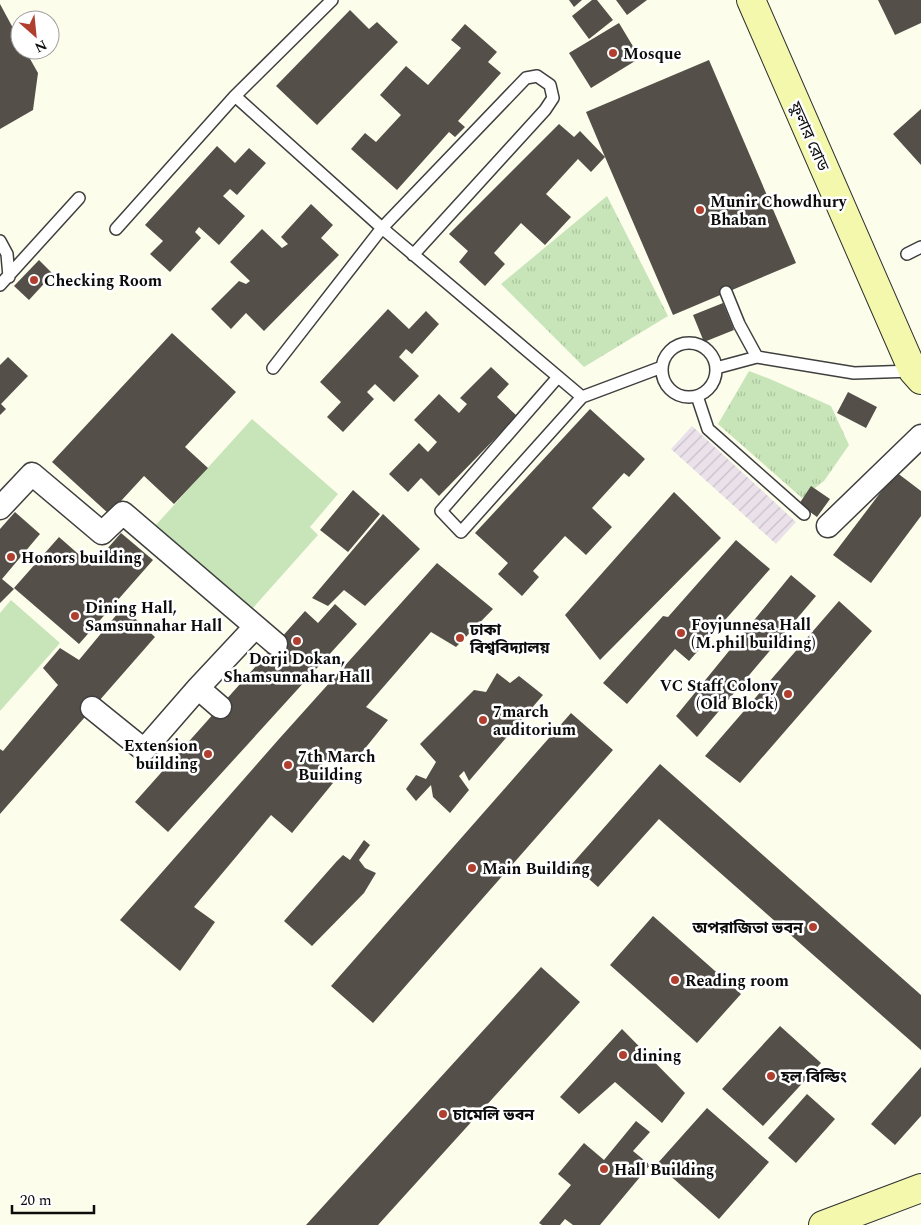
<svg xmlns="http://www.w3.org/2000/svg" width="921" height="1225" font-family="Spectral,'Noto Sans Bengali',serif">
<defs>
<pattern id="industrial-furrows" width="10" height="10" patternUnits="userSpaceOnUse" patternTransform="scale(1.25)"><rect width="10" height="10" fill="#eae1ea"/><path d="M-1 1l2-2M0 10L10 0M9 11l2-2" fill="none" stroke="#c8c0c8"/></pattern>
<pattern id="park-tufts" width="24" height="20" patternUnits="userSpaceOnUse" patternTransform="scale(1.25)"><rect width="24" height="20" fill="#c8e5b9"/><path d="M3 7l-1-3M5 7V3M7 7l1-3M15 17l-1-3M17 17v-4M19 17l1-3" fill="none" stroke="#abc39e"/></pattern>
</defs>
<rect width="100%" height="100%" fill="#fdfdec"/>
<path fill="url(#industrial-furrows)" d="M692,426l104,96 -20,22 -105,-95z"/>
<path fill="#c8e5b9" d="M252,419l86,75 -28,33 8,8 -66,74 -97,-83z
M11,600l49,43 -60,68v-98z"/>
<path fill="url(#park-tufts)" d="M607,196l61,120 -84,51 -83,-83z
M749,371l21,8 61,27 18,39 -25,36 -22,17 -84,-74z"/>
<path fill="#544f49" d="M569,0h13l-8,7z
M592,0h5l16,20 -24,19 -17,-23z
M616,0h31l-20,15z
M878,0h43v23l-26,12z
M0,4l20,37v9h5l13,23 -5,37 -33,19z
M350,10l19,19 8,-7 21,20 -81,83 -41,-39z
M619,23l21,35 -49,30 -22,-35z
M465,24l32,28 -9,10 13,11 -43,48 7,6 -10,10 -6,-5 -52,58 -46,-41 14,-16 11,9 25,-27 -21,-20 26,-29 22,19 33,-37 -10,-8z
M709,60l87,203 -123,52 -68,-158 -14,15 -13,-13 -32,35 25,23 -26,28 -24,-22 -27,30 11,11 -20,22 -26,-24 9,-11 -19,-17 110,-110 15,13 6,-6 25,26 -19,-45z
M921,109v56l-28,-31z
M217,146l18,17 14,-15 17,15 -29,32 -7,-6 -7,7 22,20 -26,29 -20,-18 -4,5 6,6 -31,34 -20,-18 13,-13 -18,-16z
M311,204l22,21 -12,13 18,17 -75,76 -18,-18 -15,16 -20,-20 28,-28 7,3 4,-3 -20,-19 32,-33 20,19 6,-4 -7,-7z
M39,260l14,14 -24,26 -15,-14z
M723,303l11,27 -30,12 -11,-27z
M388,309l21,20 17,-18 13,13 -27,30 -6,-5 -7,8 20,19 -25,26 -19,-18 -8,8 7,7 -31,33 -16,-15 14,-15 -21,-20z
M172,333l64,59 -51,55 23,21 -34,36 -30,-28 -35,38 -57,-52z
M8,357l20,19 -27,28 5,5 -6,6v-50z
M491,367l18,17 -12,13 20,19 -78,80 -18,-18 -13,14 -19,-18 30,-31 9,9 9,-10 -23,-22 25,-26 20,19 8,-9 -7,-6z
M848,392l29,15 -11,21 -29,-15z
M590,409l55,50 -16,18 -5,-4 -32,35 20,19 -26,28 -21,-19 -32,35 6,6 -17,19 -24,-22 10,-11 -33,-30z
M896,472l25,19v25l-50,67 -38,-28z
M811,486l19,13 -13,18 -18,-13z
M353,490l27,24 -32,38 -28,-22z
M674,492l47,46 -121,122 -35,-45z
M15,512l25,22 -38,45 12,10 -14,14v-74z
M383,514l37,35 -55,57 -21,-16 -16,16 -16,-8z
M121,533l32,27 -74,84 -65,-56 45,-51 33,29z
M736,540l34,29 -81,92 -14,-12 -48,55 -24,-21 60,-67 5,1z
M437,563l56,46 -37,38 -25,-15 -65,75 22,13 -34,42 -19,-11 -17,18 15,14 -41,50 -21,-18 -77,92 21,15 -35,49 -60,-51 159,-181z
M791,575l25,21 -119,141 -21,-21z
M839,601l33,30 -132,152 -35,-27z
M335,604l22,20 -189,208 -33,-30 170,-191 13,12z
M123,607l32,30 -155,177v-65l3,2 55,-66 -15,-17 17,-20 19,12z
M497,673l13,10 9,-7 24,19 -74,86 -5,-10 -5,5 10,14 -19,23 -17,-16 -2,-12 -15,16 -10,-12 10,-14 10,4 10,-17 -16,-18 54,-54 12,2z
M571,713l42,37 -240,273 -42,-37z
M660,764l261,231v55l-262,-231 -61,68 -26,-23z
M364,840l6,5 -11,15 6,8 11,5 -12,20 -52,53 -28,-25 53,-60 6,-6 7,5z
M653,916l88,78 -44,49 -87,-78z
M541,967l39,35 -202,223h-72z
M780,1026l41,37 -58,63 -41,-37z
M622,1029l63,64 -23,30 -47,-41 -36,32 -19,-17z
M921,1067v49l-26,29 -24,-21z
M807,1094l28,25 -39,44 -28,-25z
M707,1108l62,54 -50,57 -62,-55z
M636,1121l14,11 -17,19 17,14 -50,60h-27l-8,-6 -5,6h-18l-3,-2 32,-38 -13,-11 26,-31 20,17z"/>
<g fill="none" stroke-linecap="round" stroke-linejoin="round">
<g stroke="#3f3f3f" stroke-width="14">
<path id="lane" d="M235,96l97,-96
M116,229l119,-133 147,132 200,169
M0,241l7,13 2,23
M907,254l14,-7
M0,285l79,-87
M726,292l13,32 18,33
M662 370a27 27 0 1 1 54 0a27 27 0 1 1-54 0Z
M273,368l109,-140 144,-150 11,-2 13,9 3,13 -8,12 -132,145
M716,368l41,-11 97,16 59,-2
M558,377l-117,134 20,21 121,-135 80,-30
M697,396l11,33 96,85"/>
</g>
<g stroke="#3f3f3f" stroke-width="25">
<path id="street" d="M0,508l32,-34 70,59 21,-20 153,131
M828,526l93,-90
M198,688l22,19
M92,708l52,42 54,-62 57,-61"/>
</g>
<g stroke="#2e2e2e" stroke-width="30">
<path id="secondary" d="M751,0l162,371 8,9
M823,1225l98,-37"/>
</g>
<use href="#lane" stroke="#fff" stroke-width="11"/>
<use href="#street" stroke="#fff" stroke-width="22"/>
<use href="#secondary" stroke="#f4f8ad" stroke-width="28"/>
</g>
<g fill="#b03f30" stroke="#fff" stroke-width="2">
<circle cx="613" cy="53" r="5"/>
<circle cx="700" cy="210" r="5"/>
<circle cx="34" cy="280" r="5"/>
<circle cx="11" cy="557" r="5"/>
<circle cx="75" cy="616" r="5"/>
<circle cx="681" cy="633" r="5"/>
<circle cx="460" cy="638" r="5"/>
<circle cx="297" cy="641" r="5"/>
<circle cx="788" cy="694" r="5"/>
<circle cx="483" cy="720" r="5"/>
<circle cx="208" cy="754" r="5"/>
<circle cx="288" cy="765" r="5"/>
<circle cx="472" cy="868" r="5"/>
<circle cx="813" cy="927" r="5"/>
<circle cx="675" cy="980" r="5"/>
<circle cx="623" cy="1055" r="5"/>
<circle cx="771" cy="1076" r="5"/>
<circle cx="443" cy="1114" r="5"/>
<circle cx="604" cy="1169" r="5"/>
</g>
<g text-anchor="middle" stroke-width="5" stroke-linejoin="round" paint-order="stroke">
<g font-size="16" font-weight="bold" fill="#0c0c0c" stroke="#fff" text-anchor="start">
<text x="623" y="59">Mosque</text>
<text x="710" y="207">Munir Chowdhury<tspan x="710" dy="18">Bhaban</tspan></text>
<text x="44" y="286">Checking Room</text>
<text x="21" y="563">Honors building</text>
<text x="85" y="613">Dining Hall,<tspan x="85" dy="18">Samsunnahar Hall</tspan></text>
<text x="691" y="630">Foyjunnesa Hall<tspan x="691" dy="18">(M.phil building)</tspan></text>
<text x="470" y="635">ঢাকা<tspan x="470" dy="18">বিশ্ববিদ্যালয়</tspan></text>
<text x="297" y="664" text-anchor="middle">Dorji Dokan,<tspan x="297" dy="18">Shamsunnahar Hall</tspan></text>
<text x="778" y="691" text-anchor="end">VC Staff Colony<tspan x="778" dy="18">(Old Block)</tspan></text>
<text x="493" y="717">7march<tspan x="493" dy="18">auditorium</tspan></text>
<text x="198" y="751" text-anchor="end">Extension<tspan x="198" dy="18">building</tspan></text>
<text x="298" y="762">7th March<tspan x="298" dy="18">Building</tspan></text>
<text x="482" y="874">Main Building</text>
<text x="803" y="933" text-anchor="end">অপরাজিতা ভবন</text>
<text x="685" y="986">Reading room</text>
<text x="633" y="1061">dining</text>
<text x="781" y="1082">হল বিল্ডিং</text>
<text x="453" y="1120">চামেলি ভবন</text>
<text x="614" y="1175">Hall Building</text>
</g>
<g font-size="16" fill="#0c0c0c" stroke="#fff">
<text transform="translate(810 136) rotate(66)" y="6">ফুলার রোড</text>
</g>
</g>
<g transform="translate(35 35) rotate(153)"><circle r="24" fill="#ffffff" stroke="#9e9e9e"/>
<path d="M0-4L9 19L0 12L-9 19Z" fill="#b03f30"/>
<text y="-8" font-size="14" font-weight="bold" text-anchor="middle" fill="#0c0c0c">N</text>
</g>
<path d="M12 1205v8h82v-8" fill="none" stroke="#0c0c0c" stroke-width="2.5"/>
<text x="20" y="1205" font-size="15" fill="#0c0c0c" stroke="#ffffff" stroke-width="4" paint-order="stroke">20 m</text>
</svg>
